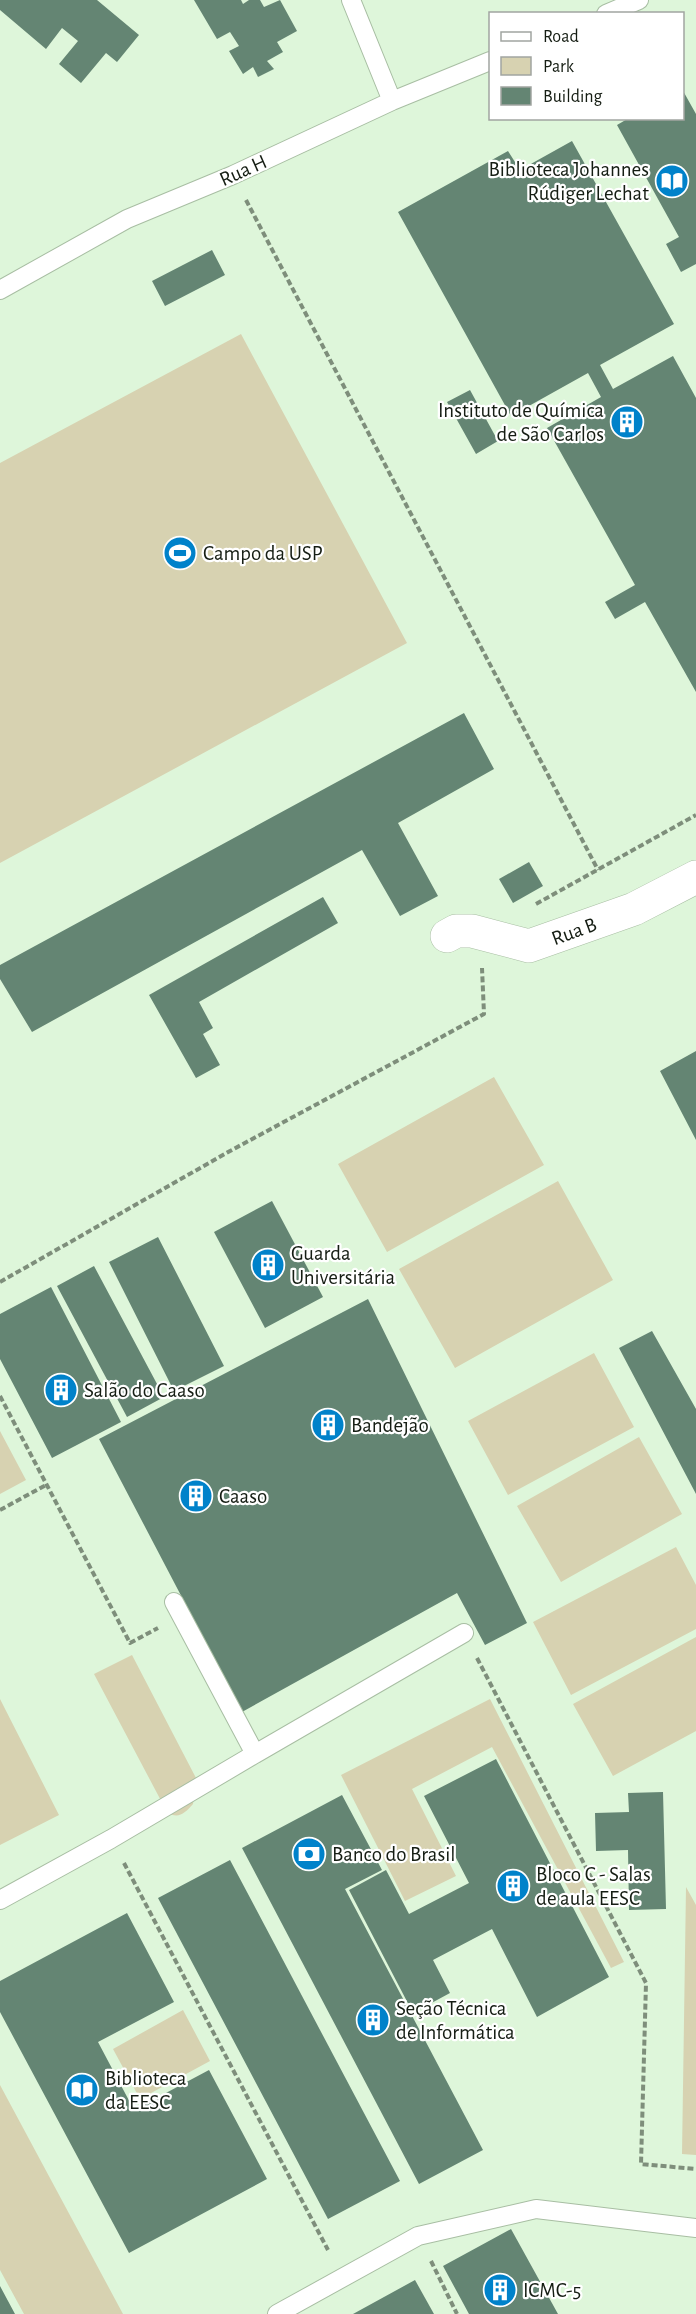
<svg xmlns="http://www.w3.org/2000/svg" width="696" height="2314" font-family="'Alegreya Sans',sans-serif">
<rect width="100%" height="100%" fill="#def6da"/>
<path fill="#d7d2b1" d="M241,334l166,309 -407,220v-400z
M494,1077l50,88 -157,87 -49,-88z
M558,1181l55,99 -158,88 -56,-99z
M594,1353l40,74 -126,68 -40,-74z
M0,1431l26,49 -26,14z
M639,1437l43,77 -121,68 -44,-76z
M676,1547l20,38v44l-125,66 -38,-73z
M696,1637v94l-83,45 -40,-72z
M132,1655l64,123 -3,26c-8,9 -15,16 -26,8l-73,-138z
M0,1699l59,116 -59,30z
M490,1699l134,263 -13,6 -119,-221 -80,42 44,87 -51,25 -64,-126z
M686,1887l10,18v250l-14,-1z
M183,2010l27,51 -70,38 -27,-50z
M0,2085l123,229h-99l-24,-44z"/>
<path fill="#648573" d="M0,0h97l42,35 -22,27 -11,-9 -25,30 -22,-19 19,-23 -16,-13 -16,21 -46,-39z
M194,0h47l2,4 6,-4h11l4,7 16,-7 17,31 -20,11 6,10 -16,9 7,8 -16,8 -5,-10 -10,7 -14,-23 10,-5 -9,-14 -13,7z
M682,89l14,25v150l-15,8 -15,-28 13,-7 -62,-112 12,-7h53z
M572,141l102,183 -74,41 13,24 60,-33 23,42v294l-51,-90 -30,17 -10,-17 30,-17 -88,-157 54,-31 -13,-24 -77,43 -113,-204 110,-61 12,19z
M212,250l13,25 -60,31 -13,-25z
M470,390l28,51 -22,13 -29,-52z
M464,713l30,56 -96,54 40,73 -38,20 -38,-66 -330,182 -32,-53v-14z
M529,862l14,24 -30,17 -14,-24z
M323,897l15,26 -139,79 14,26 -10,6 17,31 -24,13 -47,-83z
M696,1051v89l-36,-69z
M272,1201l51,96 -58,31 -51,-96z
M158,1237l66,129 -50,25 -65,-129z
M94,1266l70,131 -37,20 -70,-131z
M51,1287l70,135 -69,36 -52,-99v-45z
M368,1299l159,324 -42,22 -28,-52 -215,119 -143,-273z
M652,1331l44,78v85l-77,-146z
M496,1759l113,218 -72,40 -45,-88 -59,31 17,33 -37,20 -64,-123 37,-20 23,44 60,-31 -45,-87z
M663,1792l3,117 -37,1 -1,-60 -32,1 -1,-38 34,-1 -1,-19z
M342,1795l40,75 -37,19 138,261 -64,34 -177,-336z
M230,1860l170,321 -72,38 -170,-321z
M127,1913l47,89 -76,40 36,68 75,-40 58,109 -138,74 -129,-241v-31z
M511,2229l47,85h-89l-26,-48z
M415,2280l19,34h-81z
M0,2286l15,28h-15z"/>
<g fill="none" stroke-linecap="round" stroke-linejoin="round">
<g stroke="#a8bea3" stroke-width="20">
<path id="service" d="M351,0l41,101
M606,14l33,-14
M0,290l127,-71 106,-44 159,-74 98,-40
M255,1754l209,-121
M0,1900l111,-61 144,-85 -81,-152
M277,2314l141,-78 118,-27 160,19"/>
</g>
<g stroke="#a8bea3" stroke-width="34">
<path id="minor" d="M447,936l9,-5h16l57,15 105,-37 62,-32"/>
</g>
<path stroke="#7e8e7b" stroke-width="4" stroke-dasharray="6 3" stroke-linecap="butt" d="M246,200l352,670
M536,904l160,-89
M0,1282l230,-131 254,-137 -2,-46
M0,1396l130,247 28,-15
M0,1510l46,-25
M477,1658l169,325 -5,181 55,5
M124,1863l204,387
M431,2261l26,53"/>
<use href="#service" stroke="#fff" stroke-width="18"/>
<use href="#minor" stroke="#fff" stroke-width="33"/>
</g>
<defs>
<g id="library-disc" transform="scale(1.725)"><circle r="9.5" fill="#0082ca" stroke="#fff"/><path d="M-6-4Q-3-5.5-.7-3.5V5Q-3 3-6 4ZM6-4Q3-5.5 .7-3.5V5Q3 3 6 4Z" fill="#fff"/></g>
<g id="building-disc" transform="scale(1.725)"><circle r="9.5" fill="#0082ca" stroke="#fff"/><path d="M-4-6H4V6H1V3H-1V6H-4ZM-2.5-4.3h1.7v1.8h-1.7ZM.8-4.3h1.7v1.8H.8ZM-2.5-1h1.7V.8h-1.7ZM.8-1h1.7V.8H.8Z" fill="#fff"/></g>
<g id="stadium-disc" transform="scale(1.725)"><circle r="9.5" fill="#0082ca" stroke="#fff"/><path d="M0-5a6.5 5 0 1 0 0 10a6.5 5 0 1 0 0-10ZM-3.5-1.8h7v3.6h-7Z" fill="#fff"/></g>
<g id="bank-disc" transform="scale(1.725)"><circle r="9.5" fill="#0082ca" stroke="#fff"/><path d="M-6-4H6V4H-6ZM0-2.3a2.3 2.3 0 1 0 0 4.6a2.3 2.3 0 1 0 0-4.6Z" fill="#fff"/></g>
</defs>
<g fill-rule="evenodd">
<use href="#library-disc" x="672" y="181"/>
<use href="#building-disc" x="627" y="422"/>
<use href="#stadium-disc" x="180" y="553"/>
<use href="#building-disc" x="268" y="1265"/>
<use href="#building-disc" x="61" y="1390"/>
<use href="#building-disc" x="328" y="1425"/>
<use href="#building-disc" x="196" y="1496"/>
<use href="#bank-disc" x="309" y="1854"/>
<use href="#building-disc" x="513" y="1886"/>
<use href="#building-disc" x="373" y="2020"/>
<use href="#library-disc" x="82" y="2090"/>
<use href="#building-disc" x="500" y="2290"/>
</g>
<g text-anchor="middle" stroke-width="4.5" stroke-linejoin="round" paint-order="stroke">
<g font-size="21" fill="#151d13" stroke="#fff" text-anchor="start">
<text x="649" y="176" text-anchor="end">Biblioteca Johannes<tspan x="649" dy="24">Rúdiger Lechat</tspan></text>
<text x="604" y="417" text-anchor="end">Instituto de Química<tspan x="604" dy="24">de São Carlos</tspan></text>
<text x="203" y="560">Campo da USP</text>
<text x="291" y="1260">Guarda<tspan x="291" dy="24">Universitária</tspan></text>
<text x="84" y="1397">Salão do Caaso</text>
<text x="351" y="1432">Bandejão</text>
<text x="219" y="1503">Caaso</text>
<text x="332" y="1861">Banco do Brasil</text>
<text x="536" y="1881">Bloco C - Salas<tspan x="536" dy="24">de aula EESC</tspan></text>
<text x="396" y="2015">Seção Técnica<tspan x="396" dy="24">de Informática</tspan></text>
<text x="105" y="2085">Biblioteca<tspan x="105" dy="24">da EESC</tspan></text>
<text x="523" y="2297">ICMC-5</text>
</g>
<g font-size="21" fill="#151d13" stroke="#fff">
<text transform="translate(243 170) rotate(-24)" y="7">Rua H</text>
<text transform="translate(574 931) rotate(-20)" y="7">Rua B</text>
</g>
</g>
<rect x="489" y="12" width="195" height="108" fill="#ffffff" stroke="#a1a5a1" stroke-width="1.5"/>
<rect x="501" y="32" width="30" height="9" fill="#ffffff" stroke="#a1a5a1" stroke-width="1.5"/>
<text x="543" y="42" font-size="18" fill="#151d13">Road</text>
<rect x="501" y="57" width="30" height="18" fill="#d7d2b1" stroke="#a1a5a1" stroke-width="1.5"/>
<text x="543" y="72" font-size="18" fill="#151d13">Park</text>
<rect x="501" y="87" width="30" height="18" fill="#648573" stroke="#a1a5a1" stroke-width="1.5"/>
<text x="543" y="102" font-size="18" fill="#151d13">Building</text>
</svg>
